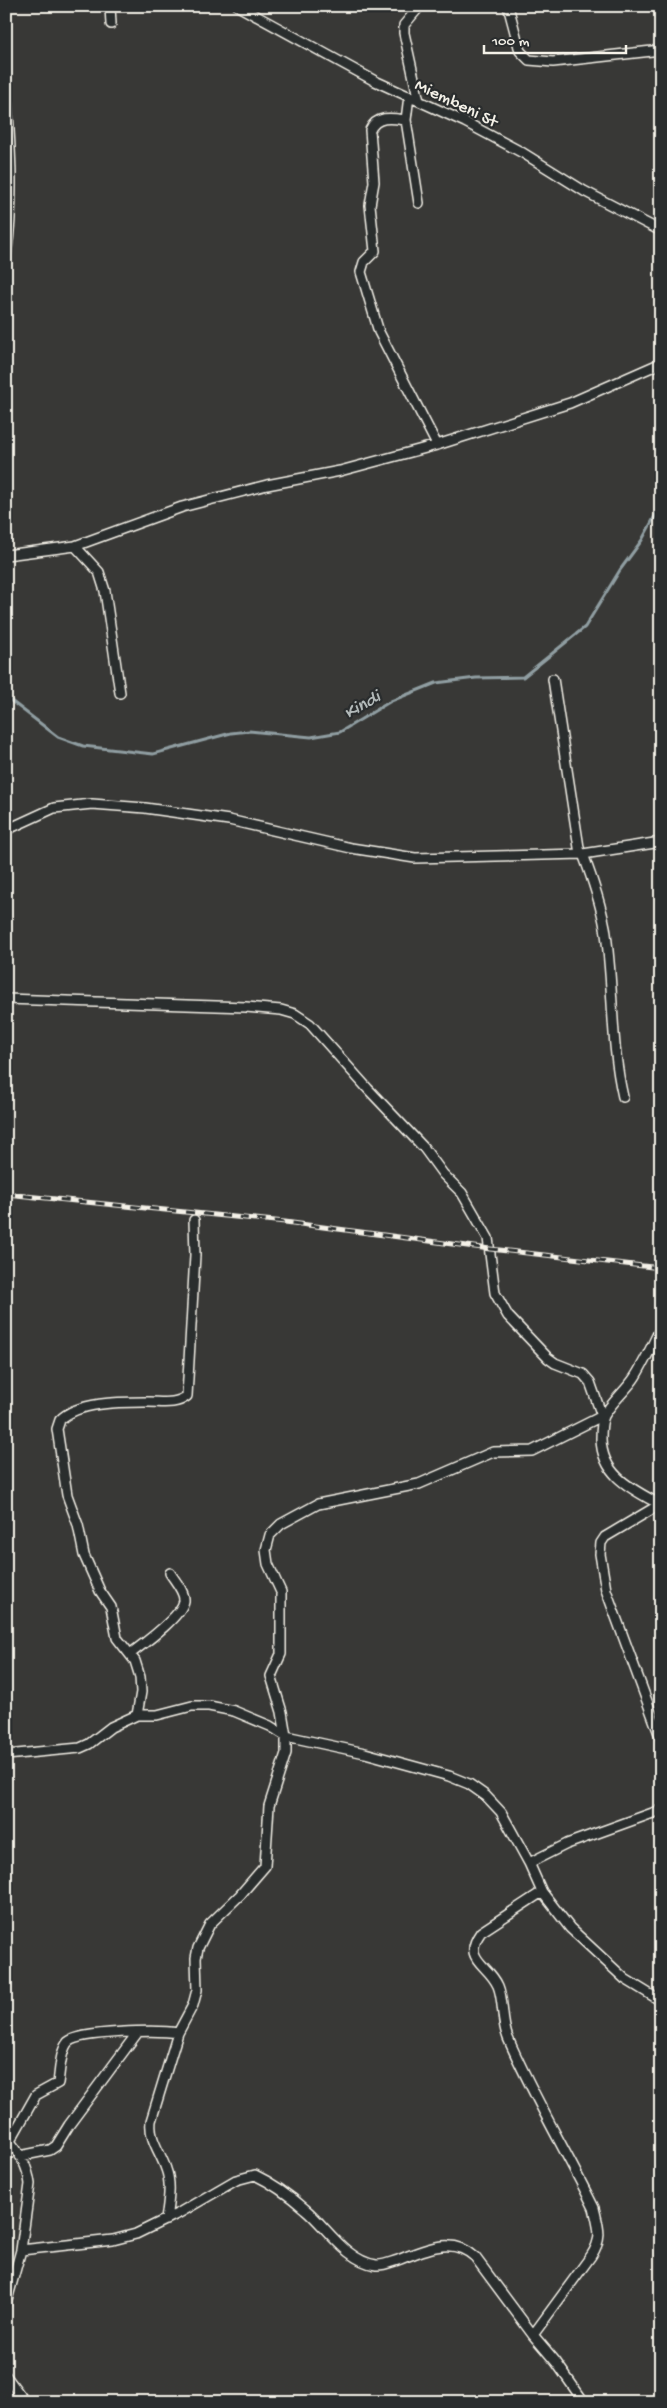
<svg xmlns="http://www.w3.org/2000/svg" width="667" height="2408" font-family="'Gochi Hand',sans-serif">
<rect width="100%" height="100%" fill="#383836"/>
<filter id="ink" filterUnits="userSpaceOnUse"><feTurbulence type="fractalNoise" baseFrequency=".02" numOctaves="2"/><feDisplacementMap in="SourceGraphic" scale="10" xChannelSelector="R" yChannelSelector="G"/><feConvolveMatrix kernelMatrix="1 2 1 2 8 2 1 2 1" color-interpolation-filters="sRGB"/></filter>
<g filter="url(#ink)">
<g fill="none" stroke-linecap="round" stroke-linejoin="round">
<path stroke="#909ea2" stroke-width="3" d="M6,697l52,40 25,9 70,8 78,-21 18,-2 62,6 29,-5 51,-31 45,-18 40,-5 47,-1 62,-50 35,-57 22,-30 19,-35"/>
<g stroke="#f4f1e8" stroke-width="12">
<path id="street" d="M110,6l1,18
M238,6l137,75 90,41 58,31 61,38 77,40
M508,6l12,45 9,9 24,2 108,-12
M6,86c4,56 9,113 0,170
M409,96l-3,24 13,83
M419,101l-15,-68v-8l16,-19
M406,120c-14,-2 -29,-5 -36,10l4,52 -4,23 5,46 -11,11 -3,10 18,60 58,113
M75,546l24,26 6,19 15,102
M6,555l69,-9 107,-39 85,-22 73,-14 97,-26 133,-42 91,-40
M553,679l27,175
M6,830l48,-22 38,-4 53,4 84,12 122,28 64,10 168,-4 78,-12
M583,854c9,24 17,47 22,73 9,56 5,114 18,170
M6,999l240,8 35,3 14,4 15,10 58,65 56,59 19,26 19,19 26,45 7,55 13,23 40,42 7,5 28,11 7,8 13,37
M661,1327c-8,17 -16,34 -26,50 -9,14 -24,25 -31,39 -3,7 -3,15 -3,23 1,37 31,50 60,66
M659,1505l-54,32 -4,6 -1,11 6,36 55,149
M130,1654c13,-10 51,-37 54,-53 1,-9 -9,-20 -14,-28
M137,1715l4,-23 -1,-15 -5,-16 -18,-23 -6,-31 -11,-16 -16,-36 -6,-30 -11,-30 -10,-66 3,-9c18,-19 64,-18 89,-18 13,0 27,3 38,-6l8,-141 -1,-35
M6,1755l74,-7 9,-4 22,-17 26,-12h20l35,-9h17l25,5 36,15 16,10 79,17 84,23 20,8 17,12 15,16 28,51 13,29 28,36 55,51 36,22
M529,1863l38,-19 94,-34
M6,2137c12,13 22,30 24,47l-9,66 -15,54
M10,2141l26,-46 22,-12c2,-12 2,-32 10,-41 12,-11 92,-12 110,-9
M20,2156l30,-6 6,-4 13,-21 69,-93
M166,2220c2,-17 6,-35 0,-51 -6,-18 -17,-29 -15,-48l27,-88 15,-28 4,-15 -1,-32 2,-10 12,-24 30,-29 25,-29 4,-60 17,-53v-17l-4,-24 -11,-36 10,-22v-62l-13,-28 -2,-14 4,-15 11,-11 37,-20 101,-20 74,-32 39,-1 70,-35
M21,2250l92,-10 23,-6 43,-21 57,-33 19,-5c19,9 34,20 50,34 21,17 41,52 71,56 7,1 15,-3 22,-5 26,-10 54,-25 77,-3l58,78 23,27 28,40
M533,2335l58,-79c12,-18 8,-27 3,-48 -28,-57 -61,-112 -86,-170 -7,-17 -4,-38 -10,-52 -10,-23 -37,-26 -17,-54l61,-40
M6,2376l19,26"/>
</g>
<use href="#street" stroke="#2a2d2e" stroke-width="9"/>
<g stroke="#f4f1e8" stroke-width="5">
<path id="rail" d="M6,1194l279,28 205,27 171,19"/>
</g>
<use href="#rail" stroke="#2a2d2e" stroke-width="3" stroke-dasharray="9" stroke-linecap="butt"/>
</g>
</g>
<g text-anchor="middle" stroke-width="4.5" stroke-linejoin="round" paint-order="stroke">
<g font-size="18" fill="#f4f1e8" stroke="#2a2d2e">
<text transform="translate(457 102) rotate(26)" y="6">Miembeni St</text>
</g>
<g font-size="19" font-style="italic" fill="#b2b9b9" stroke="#2a2d2e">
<text transform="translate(361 703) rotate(-30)" y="7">Kindi</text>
</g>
</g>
<rect width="667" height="2408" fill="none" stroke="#2a2d2e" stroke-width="25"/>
<rect x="12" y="12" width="642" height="2383" fill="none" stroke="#f4f1e8" stroke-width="2" filter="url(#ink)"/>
<path d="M484 45v8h142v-8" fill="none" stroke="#f4f1e8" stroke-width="2.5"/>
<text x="492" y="45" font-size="15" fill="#f4f1e8" stroke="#2a2d2e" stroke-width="4" paint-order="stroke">100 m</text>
</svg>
